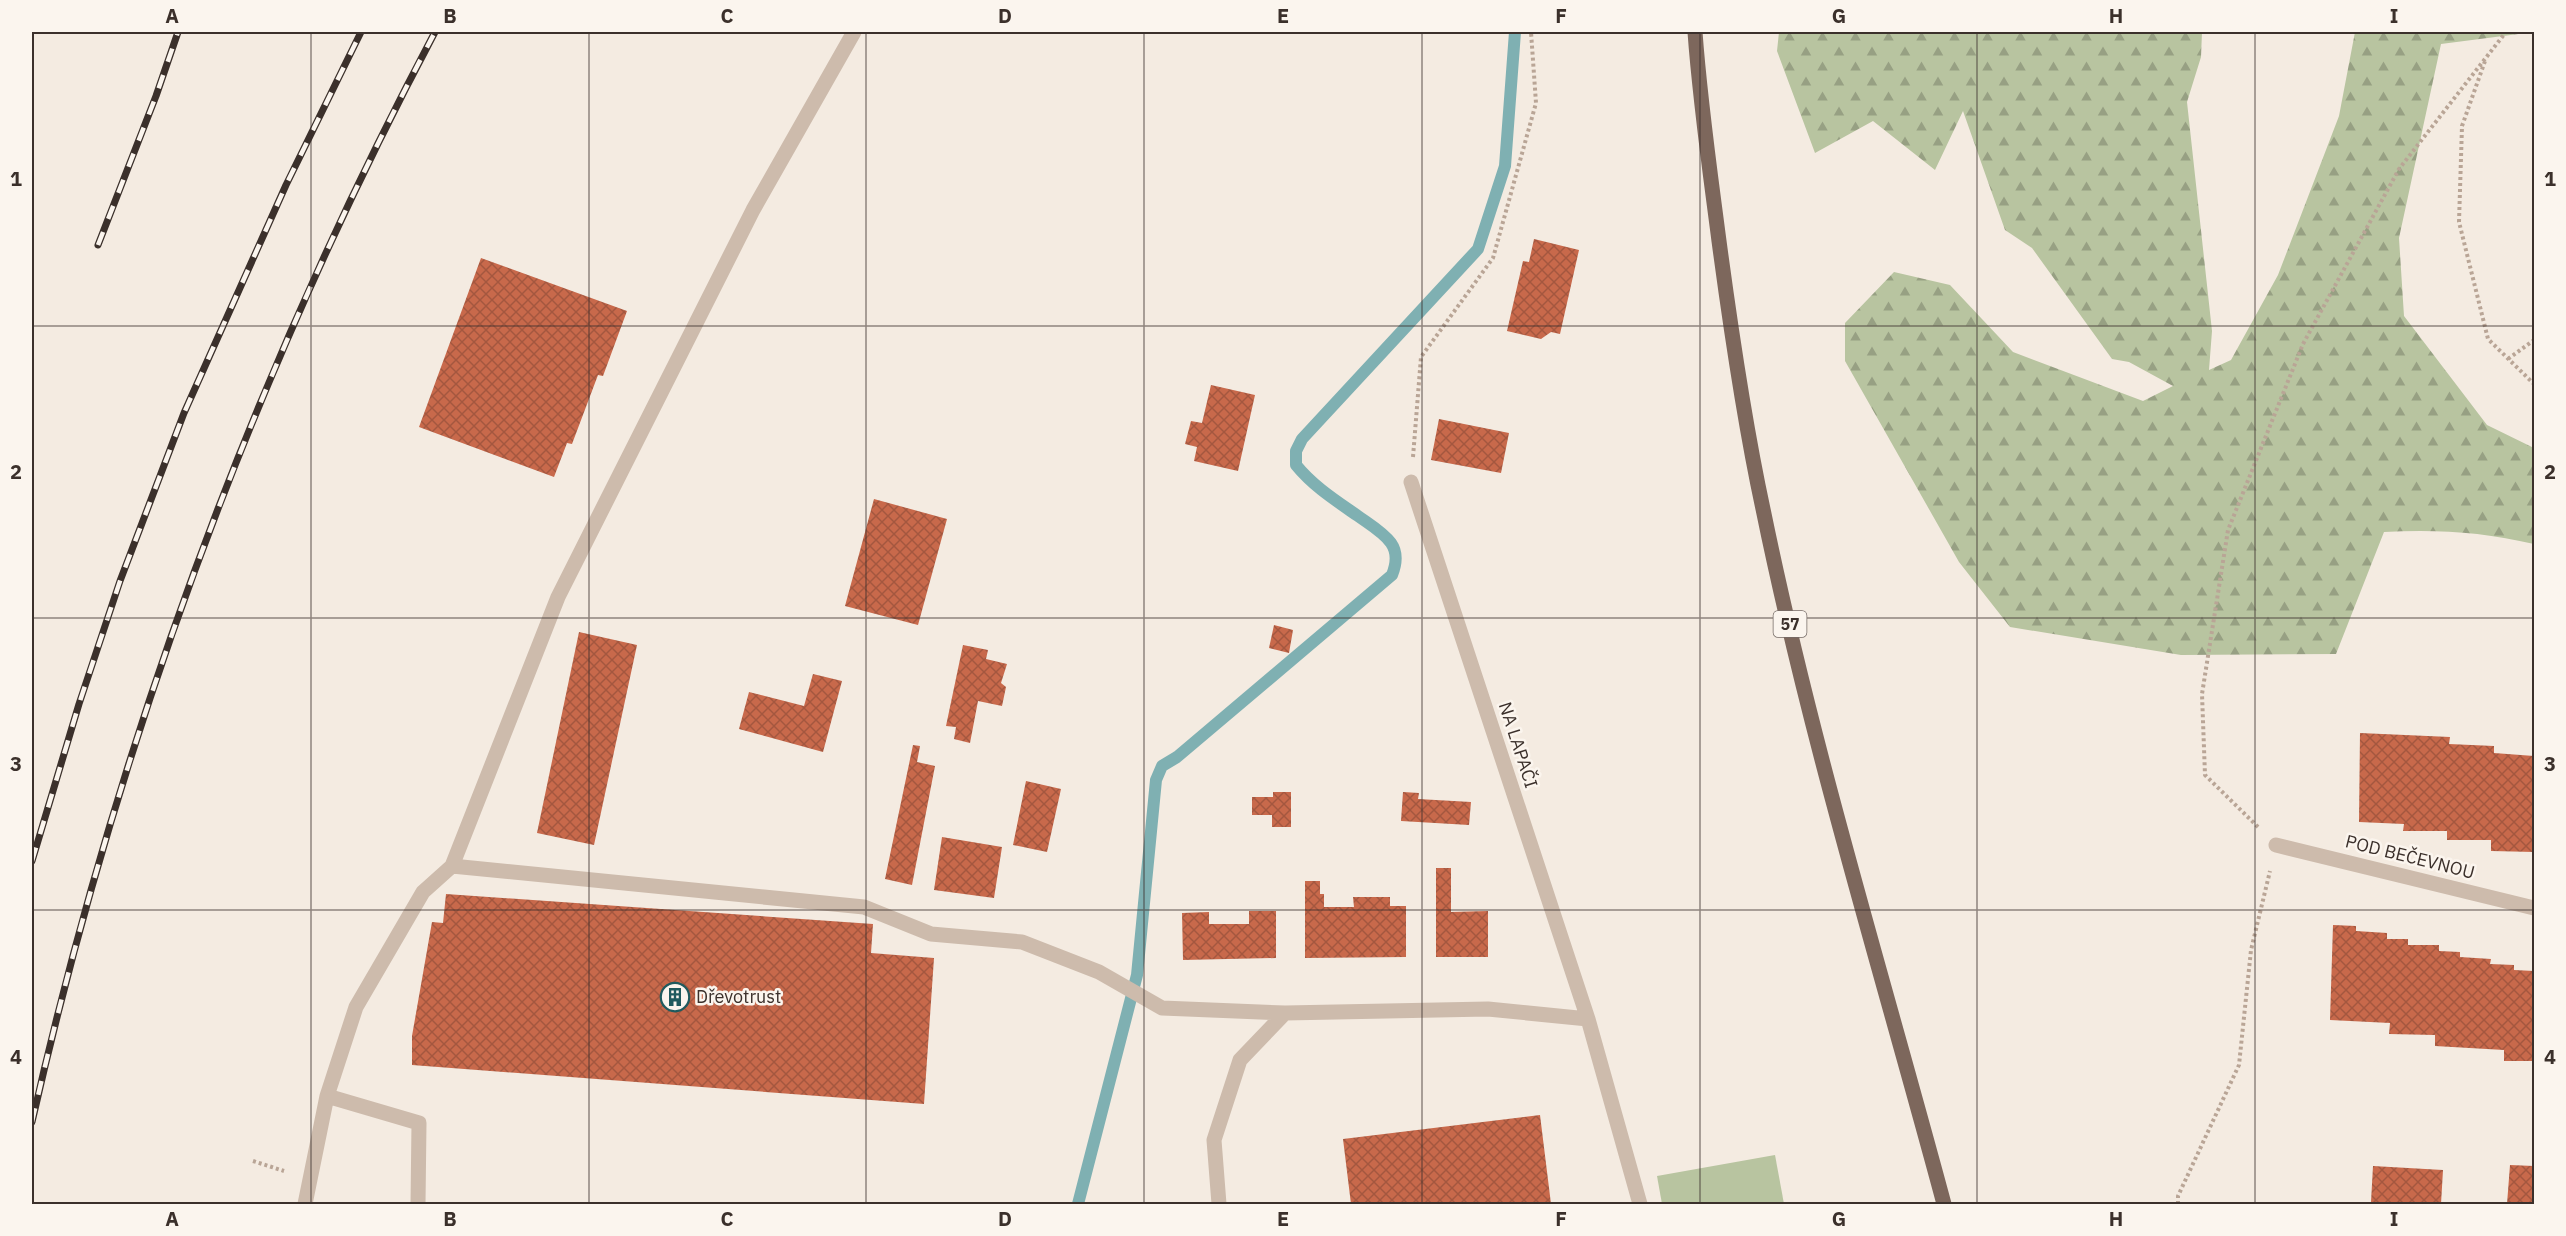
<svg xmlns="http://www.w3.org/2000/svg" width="2566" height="1236" font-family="'IBM Plex Sans',sans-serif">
<defs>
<pattern id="forest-firs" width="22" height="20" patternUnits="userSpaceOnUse" patternTransform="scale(1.5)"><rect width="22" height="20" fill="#b8c4a0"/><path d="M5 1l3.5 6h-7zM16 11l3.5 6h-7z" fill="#97a083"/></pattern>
<pattern id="building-cross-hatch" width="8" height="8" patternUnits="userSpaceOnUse" patternTransform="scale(1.5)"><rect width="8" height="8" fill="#c8694b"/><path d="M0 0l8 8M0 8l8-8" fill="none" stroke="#a4573f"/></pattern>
</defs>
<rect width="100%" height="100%" fill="#f4ebe1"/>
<path fill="url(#forest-firs)" d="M1779,32h423l-1,25 -14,45 25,229 -3,39 22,-10 47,-85 61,-159 16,-84h179l-93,12 -42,194 5,78 83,109 47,23v96c-50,-12 -98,-15 -150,-12l-48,122 -155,1 -171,-28 -51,-65 -114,-201v-38l49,-51 56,13 63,67 130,49 30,-15 -44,-24 -17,-3 -80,-111 -27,-18 -42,-119 -28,59 -62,-49 -58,32 -38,-102z"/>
<path fill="#b8c4a0" d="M1775,1155l9,49h-122l-5,-28z"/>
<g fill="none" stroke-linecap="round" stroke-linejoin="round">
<path stroke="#7fb0b2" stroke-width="12" d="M1078,1204l59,-229 19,-195 6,-14 15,-9 215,-182c4,-10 6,-22 -1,-32 -8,-11 -22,-19 -33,-27 -23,-16 -45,-30 -62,-51v-14l6,-12 176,-190 27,-83 10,-134"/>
</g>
<path fill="url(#building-cross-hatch)" d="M1534,239l45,11 -19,84 -9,-2 -10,7 -34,-8 16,-70 6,1z
M481,258l146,53 -24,65 -5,-1 -26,69 -5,-1 -13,34 -135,-50z
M1211,385l44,10 -17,76 -44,-10 3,-14 -12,-3 6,-23 11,2z
M1439,419l70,14 -8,40 -70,-13z
M874,499l73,20 -29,106 -73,-19z
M1274,625l19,5 -4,23 -20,-5z
M579,632l58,13 -43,200 -57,-12z
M963,645l25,5 -2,9 21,5 -6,19 5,4 -4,19 -24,-5 -8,42 -16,-4 2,-12 -10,-1z
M813,674l29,7 -19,71 -84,-23 10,-37 55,14z
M2360,733l90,4 -1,7 45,2v7l40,3v96l-43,-1v-11h-44v-9h-44l1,-7 -45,-2z
M913,745l7,1 -3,16 18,4 -23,119 -27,-6z
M1026,781l35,8 -14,63 -34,-7z
M1273,792h18v35h-19v-12h-20v-18h21z
M1403,792l16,1 -1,6 53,3 -2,23 -68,-4z
M942,837l60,10 -8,51 -60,-8z
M1436,868h15v44l37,-1v46h-52z
M1305,881h15v13h4v13h30l-1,-10h37v9h16v51l-101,1z
M446,894l427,30 -2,29 63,5 -10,146 -512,-39v-29l20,-114 11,1z
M1249,911h27v47l-93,2 -1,-47 27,-1v12h40z
M2333,925l23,1v5l31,2v6h21v6h31v6l21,1v5l31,2 -1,5 24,1v5l20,1v90h-30v-11l-69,-4v-11l-46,-1 1,-11 -60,-3z
M1540,1115l11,89h-200l-8,-65z
M2510,1165l24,1v38h-27z
M2373,1166l70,4 -2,34 -70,-2z"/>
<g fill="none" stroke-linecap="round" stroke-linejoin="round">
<path stroke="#b9a596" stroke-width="4" stroke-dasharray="3 3" stroke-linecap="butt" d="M2485,61l-23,65 -3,96 29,117 46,45
M2508,359l26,-19
M1413,457l8,-100 72,-99 43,-155 -5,-71
M2258,827l-53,-52 -3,-81 26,-164 75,-186 96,-175 107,-137
M253,1161l31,10
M2178,1204v-8l61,-131 12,-115 19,-79"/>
<path stroke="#cdbbac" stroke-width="15" d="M1411,482l177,537 52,185
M2276,845l258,63
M452,866l412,41 67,27 91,8 77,30 63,36 123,5
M327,1096l92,27 -1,81
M305,1204l22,-108 29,-89 67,-115 29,-26 106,-269 195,-387 101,-178
M1219,1204l-5,-64 26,-80 45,-47 203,-4 100,10"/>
<path stroke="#7d675c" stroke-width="15" d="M1695,32c5,70 15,139 24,209 12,90 25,180 44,268 48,235 119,464 181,695"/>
<g stroke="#3b302b" stroke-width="7">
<path id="rail" d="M98,245l58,-149 22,-64
M32,861l47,-157 41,-123 64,-168 102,-228 75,-153
M32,1122c86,-380 221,-746 403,-1090"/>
</g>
<use href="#rail" stroke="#fbf5ee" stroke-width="4.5" stroke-dasharray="14" stroke-linecap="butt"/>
</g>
<path fill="none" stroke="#3b302b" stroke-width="1.5" stroke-opacity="0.55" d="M311,32v1172M589,32v1172M866,32v1172M1144,32v1172M1422,32v1172M1700,32v1172M1977,32v1172M2255,32v1172M32,326h2502M32,618h2502M32,910h2502"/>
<defs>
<g id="building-ring" transform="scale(1.5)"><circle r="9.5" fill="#fbf5ee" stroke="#1f5a5e" stroke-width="1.5"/><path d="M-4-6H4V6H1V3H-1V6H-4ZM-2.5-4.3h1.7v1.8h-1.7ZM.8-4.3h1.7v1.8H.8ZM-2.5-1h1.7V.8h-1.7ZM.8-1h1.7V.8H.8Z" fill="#1f5a5e"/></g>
</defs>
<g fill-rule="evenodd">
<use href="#building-ring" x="675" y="997"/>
</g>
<g text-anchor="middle" stroke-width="5" stroke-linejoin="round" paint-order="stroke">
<rect fill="#fbf5ee" stroke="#756b66" stroke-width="1.5" x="1773.5" y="611" width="33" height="26" rx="4.5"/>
<g font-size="16" font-weight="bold" fill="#3b302b">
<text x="1790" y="630">57</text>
</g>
<g font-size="18" fill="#3b302b" stroke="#fbf5ee">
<text transform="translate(1518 745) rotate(72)" y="6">NA LAPAČI</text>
<text transform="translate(2410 857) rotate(14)" y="6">POD BEČEVNOU</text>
</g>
<g font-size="18" fill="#3b302b" stroke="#fbf5ee" text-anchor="start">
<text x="696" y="1003">Dřevotrust</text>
</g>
</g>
<rect width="2566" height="1236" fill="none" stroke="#fbf5ee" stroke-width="66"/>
<rect x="33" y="33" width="2500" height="1170" fill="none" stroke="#3b302b" stroke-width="2"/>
<g font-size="20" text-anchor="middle" font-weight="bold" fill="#3b302b">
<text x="172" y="23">A</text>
<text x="450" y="23">B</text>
<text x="727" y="23">C</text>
<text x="1005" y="23">D</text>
<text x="1283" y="23">E</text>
<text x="1561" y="23">F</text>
<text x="1839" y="23">G</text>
<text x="2116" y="23">H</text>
<text x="2394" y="23">I</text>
<text x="16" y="186">1</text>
<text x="2550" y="186">1</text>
<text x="16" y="479">2</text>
<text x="2550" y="479">2</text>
<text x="16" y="771">3</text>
<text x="2550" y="771">3</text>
<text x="16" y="1064">4</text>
<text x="2550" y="1064">4</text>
<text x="172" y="1226">A</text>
<text x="450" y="1226">B</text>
<text x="727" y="1226">C</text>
<text x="1005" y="1226">D</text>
<text x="1283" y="1226">E</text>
<text x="1561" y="1226">F</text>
<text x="1839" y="1226">G</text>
<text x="2116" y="1226">H</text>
<text x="2394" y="1226">I</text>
</g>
</svg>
